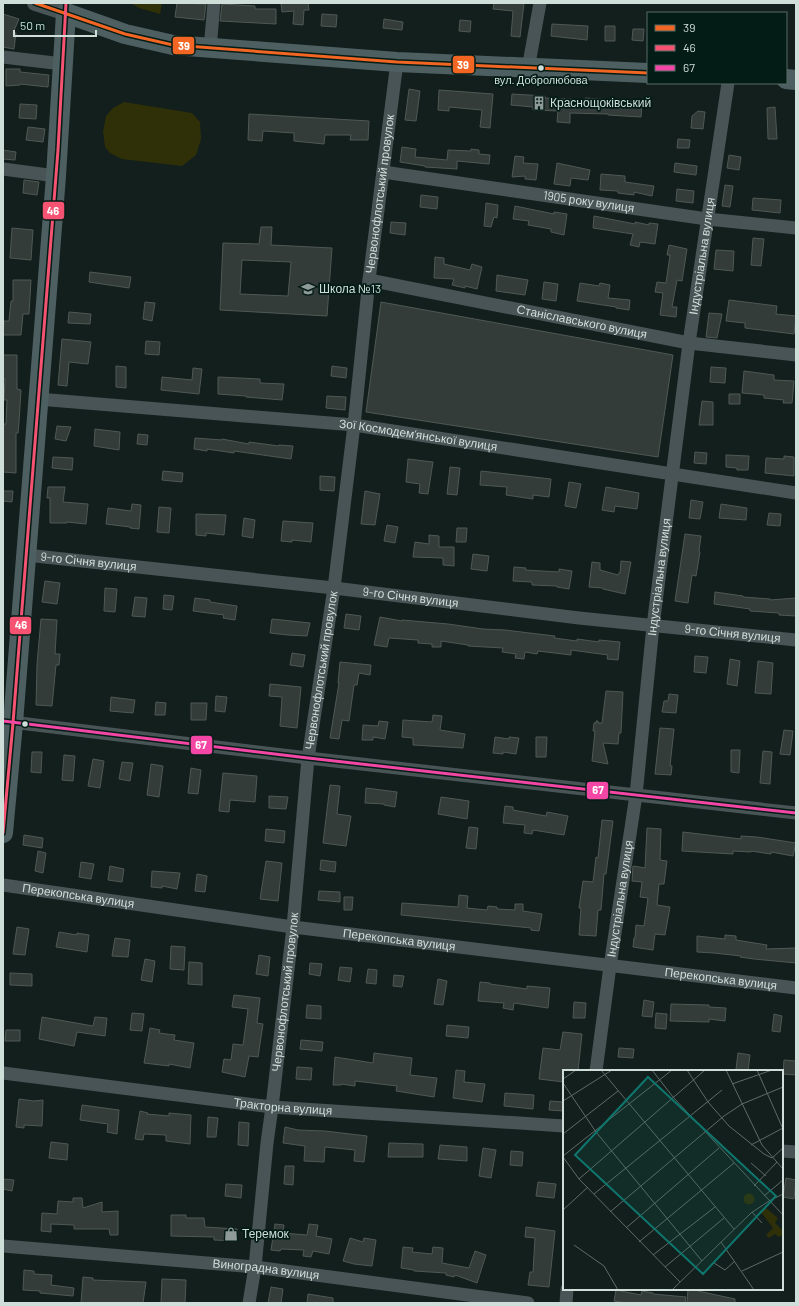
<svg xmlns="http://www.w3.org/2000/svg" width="799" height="1306" font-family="Barlow,sans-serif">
<rect width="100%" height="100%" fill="#131f1c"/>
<path fill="#2f3008" d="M131,3h31l-2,11 -21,-6z
M124,102l68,11 8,9 1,17 -5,16 -14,11 -60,-7 -12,-6 -5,-6 -2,-15 3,-16 7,-8z"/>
<path fill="#333c38" stroke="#505854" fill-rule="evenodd" d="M177,3l29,1 -2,16 -29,-3z
M281,3h27l1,7h-5l-1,15 -10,-1 1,-13 -12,1z
M494,3h30l-4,34 -9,-1 2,-25 -20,-2z
M222,4l33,2v3h21v15l-56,-3z
M3,14l16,5 -6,14h3l-2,16 -11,-2z
M322,14l15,1 -1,12 -15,-1z
M384,19l19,3 -1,8 -19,-2z
M460,20l11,1 -1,11 -11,-1z
M552,24l36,2 -1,14 -36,-4z
M605,26h10v15h-10z
M633,29h11l-1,12 -11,-1z
M6,69h14v3l29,3 -1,12 -28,-3v1l-14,1z
M409,89l11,2 -4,30 -11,-1z
M439,90l54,4 -3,34 -10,-1 2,-17 -33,-3v4l-11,-1z
M512,94l33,2v2l40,2v-2l14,1 43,3 -1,15 -33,-2v-1l-38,-1v10l-13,-1 1,-11 -25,-1v-3l-22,-2z
M20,104l17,1 -1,14 -17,-1z
M775,107l2,32h-9l-1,-31z
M698,111l7,1 -2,17 -12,-1 1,-12z
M249,114l120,7 -1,19h-18l1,-5h-26l-1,9 -30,-3v-8l-31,-2 -1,10 -14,-1z
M28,127l17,2 -2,13 -17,-2z
M678,139l12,1 -1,8h-12z
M402,147l14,2 -1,8 32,3 1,-10 23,1v-2l8,1v4l11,1 -1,9 -32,-3v8l-32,-2v-1l-25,-4z
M3,150l13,2 -1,8 -12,-1z
M729,155l12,2 -2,13 -12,-2z
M515,156l9,1 -1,6 15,1 -2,16 -11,-1v-3l-13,1z
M557,163l33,7 -2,10 -17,-2 -1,8 -16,-2z
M675,163l22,3 -1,9 -22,-3z
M601,174l24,2v6l29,4 -2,10 -18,-4v3l-16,-2v-2l-18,-1z
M24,180l15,2 -2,13 -14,-2z
M725,185l8,1 -3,21 -8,-1z
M677,189l17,2 -1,12 -17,-2z
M421,195l17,2 -1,12 -17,-2z
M753,198l28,2 -1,13 -28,-3z
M486,203l12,2 -1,13 -3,-1 -3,10 -7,-1z
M515,206l39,8v-2l13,2 -3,21 -13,-3v-3l-23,-4 1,-4 -16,-2z
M594,216l41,8v-2l14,3v-2l9,1 -3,20 -15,-2 -1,5 -9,-2 3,-11 -40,-6z
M391,222l15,1 -1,12 -15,-2z
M261,227h11l-1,18 61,3 -5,68 -107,-6 3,-67 36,1zM242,260l49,2 -3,34 -48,-2z
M12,228l21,2 -2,30 -21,-2z
M753,238l11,1 -3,27 -10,-1z
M669,245l18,4 -5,32 -5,-1 -5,27h5l-1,10 -16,-2 3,-22 -8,-1 2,-10 9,1 4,-28h-3z
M716,250l18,1 -1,20 -19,-2z
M435,257l9,1v6l26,6 2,-6 10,3 -5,22 -12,-3v2l-13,-3 2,-6 -20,-1z
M90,272l41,5 -2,11 -40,-6z
M497,275l31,5 -3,15 -29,-4z
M13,280h18l-2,34h-6l-2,21h-18l1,-14h5l2,-20h2z
M544,282l14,2 -2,17 -14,-2z
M580,283l19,3 1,-3 10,2 -2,13 22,2 -1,10 -13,-2v-1l-39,-6z
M729,300l48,6 -1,8 20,2 -2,18 -49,-6v-5l-19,-2z
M145,302l10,1 -3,18 -9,-2z
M381,302l292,53 -15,102 -292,-45z
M69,312l22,2 -1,10 -22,-1z
M709,313l13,1 -5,24 -11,-1z
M62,339l29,3 -3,22 -19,-2 -2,24 -9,-1z
M146,341l14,1 -1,13 -14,-1z
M3,355h14v34l4,1 -2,32 -1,11h-2v40l-13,-1v-48h3l1,-24h-3l1,-21h-2z
M116,366l10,1v21l-10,-1z
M332,366l15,2 -1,10 -15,-2z
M711,367l15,1 -1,15 -15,-1z
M193,368l9,1 -3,25 -38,-4 1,-13 30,3z
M744,371l30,4v5l20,1 -2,22h-9l1,-3 -20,-2v-3l-22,-2z
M218,377l42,2v4l24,1 -2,16 -36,-3v-1l-28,-2z
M729,394h11v10h-11z
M327,396l19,1 -1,13 -19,-2z
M702,401l11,1v23h-14z
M57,426l14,1 -5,14 -11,-2z
M95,429l25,3 -1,18 -25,-4z
M138,434l10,1 -1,10 -10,-1z
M195,438l27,2v-1l27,5v-2l30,4v-1l14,1 -2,13 -57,-8v2l-27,-4v2l-13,-2z
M695,452l12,1 -1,11 -12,-1z
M726,455l23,1 -1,14h-11v-2l-11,-1z
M784,456l10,1v19l-29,-3 1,-15 18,1z
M53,457l20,1 -1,12 -20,-2z
M408,459l25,3 -5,32 -9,-1 1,-9 -14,-2z
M450,467l10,1 -3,27 -10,-1z
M163,471l20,2 -1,9 -20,-2z
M481,471l70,8 -2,18 -16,-2v4l-27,-4 1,-8 -27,-2z
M320,476l15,1 -1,14 -14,-1z
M569,482l12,2 -5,24 -11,-2z
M48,487h17l-2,15 25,2 -2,20 -19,-2v1h-17v-25h-3z
M606,487l33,6 -2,16 -22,-3 -1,6 -12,-2z
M3,491h10l-1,11 -9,-1z
M365,491l15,3 -5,31 -14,-1z
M691,500l12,2 -3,17 -11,-1z
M132,504l9,1 -2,24 -9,-1v-1l-24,-3 2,-16 23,3z
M721,504l26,4 -1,12 -27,-2z
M159,507l12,1 -2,25 -12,-1z
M769,513l12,1 -1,12 -13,-1z
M196,514l30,1 -2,20 -18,-2v3l-10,-1z
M244,518l11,2 -2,18 -11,-2z
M283,521l30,2 -2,19 -19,-2v2l-11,-1z
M387,525l11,2 -3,16 -11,-2z
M457,528h10l-1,14h-10z
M685,534l16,2 -2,15 1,1 -4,24 -4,-1 -4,28 -13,-2z
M429,535l10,1v11h15v19l-11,-1v-7l-30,-1 2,-15 14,2z
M473,554l16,2 -2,15 -16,-2z
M621,561l10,1 -6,32 -22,-5v-1l-14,-1 3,-25 8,1v7l18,5 1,-2h1z
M514,567l12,1 -1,2 34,2v-3l13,2 -3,18 -12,-2v-1l-25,-1v-3l-19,-1z
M45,581l15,2 -3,21 -15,-2z
M105,588l12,1 -2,23 -11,-1z
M715,592l28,4v1l27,2v1l26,-2v18l-17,-1v-2l-29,-2v-2l-36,-5z
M164,595l10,1 -2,14 -9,-1z
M135,597l12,1 -2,19 -13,-1z
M195,598l15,2v2l27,4 -2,14 -12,-2 1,-3 -31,-4z
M346,614l15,2 -2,14 -15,-2z
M380,617l22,4v-1l46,4 35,5 22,1 41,5 9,1 -1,2 23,3v-2l22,3v-2l21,2 -2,18 -11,-1 1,-4 -37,-5v5l-33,-4 -1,3 -12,-2 -1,7 -9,-1 1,-4 -14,-2 1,-4 -35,-2v-1l-27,-4v6h-9v-3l-14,-1v-3l-29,-2 -2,9 -13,-2z
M41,619l16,1 -2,34h5l-1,11h-3l-4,41 -16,-1 1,-41z
M272,619l38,4 -3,13 -19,-1 -18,-2z
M292,653l13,2 -2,12 -13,-2z
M695,656l13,1 -2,16 -12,-1z
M730,659l10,2 -3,25 -10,-2z
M758,661l15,2 -2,31 -16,-1z
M340,662l31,3 -1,10 -11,-2 -2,12h-3l-5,36 -7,-1 -3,19 -9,-1 9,-55h-1z
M270,684l31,3 -4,41 -17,-2 2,-29 -13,-1z
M606,691l17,1 -2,41h-2l-1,11 -15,-1 5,21 -16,-3 3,-30h-2l1,-8h2v-2h2v2h4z
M669,694l9,1 -2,18 -14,-1 2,-11h4z
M216,696l11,1 -2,15 -10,-1z
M111,697l24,3 -2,13 -23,-2z
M156,702l10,1 -1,12h-10z
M191,703h16l-1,17h-15z
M433,715l9,1 -2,14 25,4 -2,14 -50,-3v-7l-11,-1 1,-17 29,2z
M379,721l9,1 -3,17 -12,-2v3h-11l1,-15 15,1z
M660,728l14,1 -4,37h2l-1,9 -16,-1z
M784,730l9,1 -3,24 -10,-1z
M495,737l14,2v-2l10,1 -3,16 -13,-2v2l-10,-1z
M536,737h11l-1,20h-10z
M731,750h9l-1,23 -8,-1z
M763,751l9,1 -2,32 -10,-1z
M32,752h10l-1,21 -10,-1z
M64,755l11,1 -2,25 -11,-1z
M93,759l11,2 -4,27 -12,-2z
M122,762l11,1 -3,18 -11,-2z
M151,764l12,2 -4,31 -12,-2z
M191,768l10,2 -3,24 -10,-1z
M223,773l34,3 -2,26 -25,-2 -1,12 -10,-1z
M330,785l10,1 -3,28 14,2 -5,30 -23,-3z
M366,788l31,4 -2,15 -11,-2v-1l-19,-1z
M269,796l19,1 -2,12 -17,-1z
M441,797l28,4 -2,18 -29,-5z
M505,806l8,1v3l33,6 1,-4 21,4 -4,19 -31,-5 -1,4 -8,-1 1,-8 -22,-2z
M602,820l11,1 -7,53h-2l-3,36h-3l-2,26 -17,-1 2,-27h-2l4,-27 10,1 3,-25 2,1z
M469,827l9,1 -2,21 -10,-1z
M647,828l14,1 -1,31 7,1 -3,23h-5l-2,21 13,2 -5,28 -10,-1 -2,16 -20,-3 1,-9h1l1,-13 8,1 4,-28 -8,-1 2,-15 -10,-1 1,-15 12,2z
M266,829l19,2 -1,12 -19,-2z
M683,832l58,7v-3l16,1 39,6 -3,13 -22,-4v2l-20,-3v1l-18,-1v3l-51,-3z
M24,835l19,3 -1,10 -19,-3z
M38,851l8,2 -3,20 -8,-2z
M321,860l15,2 -1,10 -15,-2z
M266,861l16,2 -4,38 -18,-2z
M81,862l13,2 -3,15 -12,-2z
M110,866l14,3 -2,13 -14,-2z
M152,871l28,2 -3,16 -15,-3v2l-11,-1z
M197,874l10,2 -2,16 -10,-1z
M319,891l21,1v10l-22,-2z
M459,895l9,1 -1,12 20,2 1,-4 9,1v2l18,1v-6h8v7l19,3 -3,17 -8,-1v-2l-130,-13 1,-12 56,4z
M344,897h9l-1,13h-8z
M17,927l12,2 -4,26 -12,-1z
M59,932l18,3v-2l12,2 -2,17 -31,-5z
M725,935l11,1v4l31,5 -1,4 30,-1v15l-42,-4 -14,-2 1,-1 -27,-3 -17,-1v-16l28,3z
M115,938l15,2 -2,17 -16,-1z
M171,946l14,1 -1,23 -14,-1z
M259,955l11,2 -2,19 -12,-2z
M145,959l10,2 -3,21 -11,-2z
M189,962l13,1v22l-14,-1z
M310,963l12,1 -2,12 -11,-2z
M340,967l12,1 -2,14 -12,-2z
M368,969l9,1 -1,14 -10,-1z
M10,973l22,1v12l-22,-1z
M394,975l10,1 -2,11 -9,-1z
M438,979l9,2 -4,24 -9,-1z
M480,982l10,1v1l37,5v-3l23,2 -2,20 -34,-5 -1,7 -10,-2 1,-5 -26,-2z
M234,995l26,3 -3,25 6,1 -5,33 -9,-1 -4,21 -23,-5 2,-13 7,1 2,-16 10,1 5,-36 -16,-2z
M644,1000l10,2 -2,15 -10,-1z
M574,1002l12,1 -1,15h-12z
M671,1004l38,1v2l17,1 -1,13 -16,-2v3l-39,-1z
M307,1005l14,1v13l-15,-1z
M132,1013l12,1 -2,17 -12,-1z
M656,1013l11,1 -1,15 -11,-1z
M774,1014l8,2 -2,16 -8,-1z
M42,1017l51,9 2,-9 12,1 -2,18 -28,-4 -3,14 -35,-7z
M447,1025l22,2 -1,11 -22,-2z
M150,1028l10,2 -1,3 16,2 -1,5 20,3 -4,25 -21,-4v2l-25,-3z
M6,1030h14v11h-15z
M563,1032l19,2 -4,37h-14v11l-25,-3 4,-31 17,2z
M301,1040l22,2 -1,9 -22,-2z
M619,1048l15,1 -1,9 -15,-1z
M374,1053l38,5 -2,17 27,3 -3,19 -38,-6 1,-5 -42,-5v5l-14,-2v1h-8l2,-28 38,6z
M738,1053l12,2 -2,16 -12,-2z
M784,1060l12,1v14l-13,-1z
M297,1067l15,1 -1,12 -15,-1z
M456,1070l9,1 -1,11 21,2 -3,18 -29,-4z
M505,1093l29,2 -1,14 -29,-3z
M19,1099l15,2 9,-1 -1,26 -18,-1v3l-8,-1z
M550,1101l14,1v9l-15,-1z
M82,1105l37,5 -2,24 -10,-2 1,-8 -28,-4z
M140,1111l8,2 -1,1 22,2v-3l22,2 -1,29 -24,-3v-6l-22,-1 -1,6 -8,-1z
M208,1117l10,1 -2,19h-9z
M239,1122l10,1 -1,23 -10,-1z
M285,1127l13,3 27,1 42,5 -3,26 -10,-1 1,-11 -30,-3 -1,15 -20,-1 1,-15 -22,-3z
M51,1142l17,2 -1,16 -18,-2z
M389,1143l34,1v13h-35z
M440,1145l27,2v14l-29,-2z
M483,1148l13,2 -5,28 -12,-2z
M511,1151l12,1 -1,14 -12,-1z
M285,1166h9l-1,19 -9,-1z
M786,1178l10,2 -2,19 -11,-2z
M3,1179l11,1 -2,11 -9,-2z
M538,1182l18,2 -2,14 -18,-2z
M226,1184l16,1 -1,13 -16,-2z
M73,1198h9l1,10 19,-6v10l16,-1v24h-8l-1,-6h-35v-4l-23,-1v8l-10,-1 1,-18 15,1 1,-13 15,1z
M171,1215h15v3h18l1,9 32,2v12l-23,-1v-3l-43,-1z
M275,1224l9,1 -1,8 24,2 2,-11 9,1 -2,11 16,3 -3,15 -16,-3 -2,6 -8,-1 1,-6 -23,-1 -1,2 -9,-1z
M526,1227l29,4 -6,56 -21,-2 2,-13h3l2,-34 -10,-1z
M350,1238l13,4 1,-4 12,2 -4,26 -18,-2 -11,-3z
M403,1247l10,1 -1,4 20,2 1,-7 10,1 -1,15 27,5 6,-17 11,4 -9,28 -22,-8 -1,2 -8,-2v-2l-32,-2v-1l-13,-2z
M24,1270l10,1v3l18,1 -1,10 23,3 -1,8 -33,-3v-2l-17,-1z
M83,1277l10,1v2l53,2 -3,21h-62z
M162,1279l24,1 -1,23h-24z
M271,1287l12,2 -2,14h-13z
M688,1289h11l-1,2 37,8v4h-48z
M616,1290l25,5 1,-4 11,2v1l33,3 -1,6h-59l-12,-2z
M308,1294l25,4v5h-26z"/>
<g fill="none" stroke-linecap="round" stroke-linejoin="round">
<g stroke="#485455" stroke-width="13">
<path d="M210,49l4,-46"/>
<path d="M3,57l60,7"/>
<path d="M528,69l12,-66"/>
<path d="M3,169l53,7"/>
<path id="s1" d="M383,172l324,47 89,9"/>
<path id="s2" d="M369,280l320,63 107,12"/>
<path id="s3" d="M38,399l316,26 442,68"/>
<path id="s4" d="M26,555l308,33 245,30 217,22"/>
<path d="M3,721l305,37 488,55"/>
<path id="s5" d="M3,885l290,42 503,61"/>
<path id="s6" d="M596,1071l14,-105 26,-171 17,-169 36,-283 39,-260"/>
<path id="s7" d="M3,1073l269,34 292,19"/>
<path d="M782,1151l14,1"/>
<path id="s8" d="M3,1246l252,21 273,36"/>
<path id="s9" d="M249,1303l6,-36 12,-124 5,-36 21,-180 15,-169 26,-170 20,-163 15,-145 28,-218"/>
<path d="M566,1303l1,-14"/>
</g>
<path stroke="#485455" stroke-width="16" d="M35,3l31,10"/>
<path stroke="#4d5f61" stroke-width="20" d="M786,79l10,1
M3,833l10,-110 43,-547 10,-163 59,21 48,11 224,17 251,11"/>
<g stroke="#041c16" stroke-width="6">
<path id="bus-1" d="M35,3l90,31 48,11 224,17 251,11"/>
</g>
<g stroke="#041c16" stroke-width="6">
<path id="bus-2" d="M3,833l10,-110 45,-573 8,-147"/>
</g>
<g stroke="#041c16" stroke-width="6">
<path id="bus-3" d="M3,721l305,37 488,55"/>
</g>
<use href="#bus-1" stroke="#f26522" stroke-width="3"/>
<use href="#bus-2" stroke="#f65372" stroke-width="3"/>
<use href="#bus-3" stroke="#f346a5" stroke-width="3"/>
</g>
<defs>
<g id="building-bare" transform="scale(1.08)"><path d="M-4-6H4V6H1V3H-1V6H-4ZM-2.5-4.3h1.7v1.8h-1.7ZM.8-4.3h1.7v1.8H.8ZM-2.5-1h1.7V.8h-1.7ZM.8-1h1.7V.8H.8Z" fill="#8e9b98" stroke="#041c16" stroke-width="2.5" paint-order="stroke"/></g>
<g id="school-bare" transform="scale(1.08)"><path d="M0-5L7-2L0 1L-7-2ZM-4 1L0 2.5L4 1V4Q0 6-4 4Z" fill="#8e9b98" stroke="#041c16" stroke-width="2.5" paint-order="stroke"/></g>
<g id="shop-bare" transform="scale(1.08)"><path d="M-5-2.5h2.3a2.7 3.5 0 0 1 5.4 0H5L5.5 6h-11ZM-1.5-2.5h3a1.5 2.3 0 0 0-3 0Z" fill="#8e9b98" stroke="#041c16" stroke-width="2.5" paint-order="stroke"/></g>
</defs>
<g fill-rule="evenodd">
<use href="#building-bare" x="539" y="103"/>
<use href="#school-bare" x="308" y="289"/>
<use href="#shop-bare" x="231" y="1234"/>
</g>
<g fill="#d0deda" stroke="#041c16" stroke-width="1.5">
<circle cx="541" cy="68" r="3.5"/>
<circle cx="25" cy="724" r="3.5"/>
</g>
<g text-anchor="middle" stroke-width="3.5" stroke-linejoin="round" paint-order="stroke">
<g font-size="11" fill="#d0deda" stroke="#041c16">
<text x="541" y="84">вул. Добролюбова</text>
</g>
<g font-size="12" fill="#d0deda" stroke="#041c16" text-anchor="start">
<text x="550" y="107">Краснощоківський</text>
<text x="319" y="293">Школа №13</text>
<text x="242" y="1238">Теремок</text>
</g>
<g font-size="12" fill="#d0deda" stroke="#041c16">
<text dy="4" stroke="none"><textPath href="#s9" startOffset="1117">Червонофлотський провулок</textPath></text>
<text dy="4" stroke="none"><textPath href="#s1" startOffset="208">1905 року вулиця</textPath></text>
<text dy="4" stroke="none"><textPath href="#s6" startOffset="822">Індустріальна вулиця</textPath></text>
<text dy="4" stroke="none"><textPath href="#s2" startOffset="217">Станіславського вулиця</textPath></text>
<text dy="4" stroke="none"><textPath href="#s3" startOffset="382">Зої Космодем’янської вулиця</textPath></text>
<text dy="4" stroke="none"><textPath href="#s4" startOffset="63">9-го Січня вулиця</textPath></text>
<text dy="4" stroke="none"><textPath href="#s6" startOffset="498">Індустріальна вулиця</textPath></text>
<text dy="4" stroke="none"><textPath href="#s4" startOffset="387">9-го Січня вулиця</textPath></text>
<text dy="4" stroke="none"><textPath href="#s4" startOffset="711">9-го Січня вулиця</textPath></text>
<text dy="4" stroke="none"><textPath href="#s9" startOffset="637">Червонофлотський провулок</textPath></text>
<text dy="4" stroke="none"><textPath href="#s5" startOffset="76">Перекопська вулиця</textPath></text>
<text dy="4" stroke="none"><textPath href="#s6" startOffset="174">Індустріальна вулиця</textPath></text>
<text dy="4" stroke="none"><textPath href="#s5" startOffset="400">Перекопська вулиця</textPath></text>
<text dy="4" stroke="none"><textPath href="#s5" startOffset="724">Перекопська вулиця</textPath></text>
<text dy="4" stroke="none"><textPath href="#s9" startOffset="313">Червонофлотський провулок</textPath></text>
<text dy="4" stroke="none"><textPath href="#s7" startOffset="282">Тракторна вулиця</textPath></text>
<text dy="4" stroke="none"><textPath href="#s8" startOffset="264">Виноградна вулиця</textPath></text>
</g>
</g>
<g transform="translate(563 1070)">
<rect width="220" height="220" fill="#131f1c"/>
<path d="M180.5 129a5.5 5.5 0 1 1 11 0a5.5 5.5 0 1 1-11 0ZM203,138l12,10 -3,5 8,8v4l-4,2 -4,-3 -6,4 -3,-3 7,-7 -13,-17z" fill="#2f3008"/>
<path fill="none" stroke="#5f6b68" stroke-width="1" d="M38,0l133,159M89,0l21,27 110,118M124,0l21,32 21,24 35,28 8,4M163,0l36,75 21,24M194,0l26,59M0,9l13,-9M0,13l33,49 106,129M169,14l40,-14M0,31l49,-31M0,64l55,-43M188,75l32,-17M0,86l109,-86M0,87l16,22 101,103M209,88l11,-10M188,93l15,13M16,109l126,-109M191,116l23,-24M31,124l128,-104M201,126l19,-16M206,131l14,-7M0,140l25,-23M47,142l114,-96 18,-12 41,-17M189,142l10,11M63,158l93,-80M76,172l95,-79M158,172l33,48M11,175l30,21 14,24M90,185l62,-48M151,193l11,7 10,-9M102,197l59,-49M179,201l41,-19M109,220l79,-77 18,-12"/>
<path fill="#0f766e" fill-opacity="0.15" stroke="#0f766e" stroke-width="2" d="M85,7l128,119 -73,78 -128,-119z"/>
<rect width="220" height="220" fill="none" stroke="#d0deda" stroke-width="2"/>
</g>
<g stroke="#041c16" stroke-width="1.5">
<rect x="172" y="36" width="23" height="19" rx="4" fill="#f26522"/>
<rect x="452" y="55" width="23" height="19" rx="4" fill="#f26522"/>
<rect x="42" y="201" width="23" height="19" rx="4" fill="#f65372"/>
<rect x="9" y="616" width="23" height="19" rx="4" fill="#f65372"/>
<rect x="190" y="735" width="23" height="20" rx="4" fill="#f346a5"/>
<rect x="586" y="781" width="23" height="19" rx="4" fill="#f346a5"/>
</g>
<g font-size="11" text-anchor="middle" font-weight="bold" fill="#fff">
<text x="184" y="50">39</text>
<text x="463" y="69">39</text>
<text x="53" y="215">46</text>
<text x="21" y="629">46</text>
<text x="201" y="749">67</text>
<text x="598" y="794">67</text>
</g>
<rect width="799" height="1306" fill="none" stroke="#d0deda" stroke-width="8"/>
<rect x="647" y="12" width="140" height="72" fill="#041c16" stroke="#566a64"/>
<rect x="655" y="25" width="20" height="6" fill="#f26522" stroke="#566a64"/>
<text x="683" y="32" font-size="12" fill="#d0deda">39</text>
<rect x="655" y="45" width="20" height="6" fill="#f65372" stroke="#566a64"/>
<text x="683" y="52" font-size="12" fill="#d0deda">46</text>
<rect x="655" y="65" width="20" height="6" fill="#f346a5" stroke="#566a64"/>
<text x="683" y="72" font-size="12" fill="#d0deda">67</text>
<path d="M14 30v6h82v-6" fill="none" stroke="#d0deda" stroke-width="2"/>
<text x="20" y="30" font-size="12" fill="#d0deda" stroke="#041c16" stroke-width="3" paint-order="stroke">50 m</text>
</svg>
